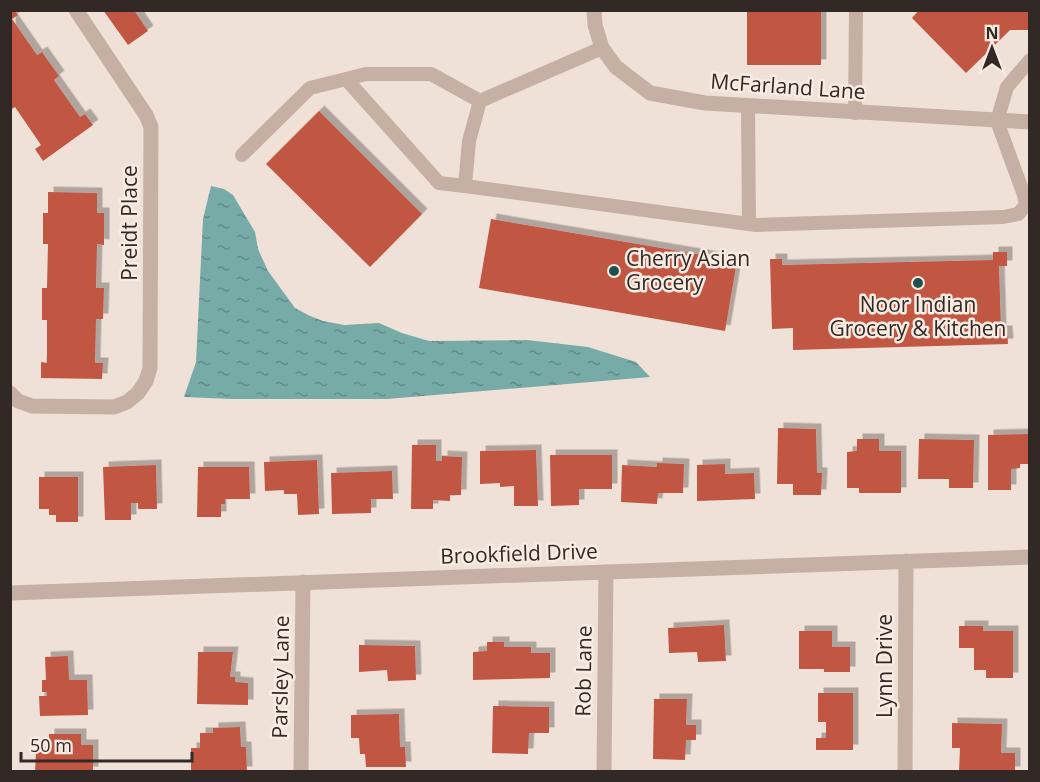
<svg xmlns="http://www.w3.org/2000/svg" width="1040" height="782" font-family="'Open Sans',sans-serif">
<defs>
<pattern id="water-ripples" width="26" height="14" patternUnits="userSpaceOnUse" patternTransform="scale(1.5)"><rect width="26" height="14" fill="#77aba8"/><path d="M2 4q2-2 4 0t4 0M15 11q2-2 4 0t4 0" fill="none" stroke="#628b89"/></pattern>
<filter id="shadow"><feDropShadow dx="5.5" dy="-5.5" stdDeviation="0" flood-color="#0004"/></filter>
</defs>
<rect width="100%" height="100%" fill="#efe1d7"/>
<path fill="url(#water-ripples)" d="M211,186l13,3 9,6 22,37 3,17 10,22 27,37 15,8 13,5 21,4 35,-2 23,10 27,8 98,-1 61,7 48,15 14,15 -263,22h-156l-47,-2 12,-35 7,-143z"/>
<path fill="#c15643" filter="url(#shadow)" d="M10,10h4l4,5 -6,4 25,36 5,-3 17,24 -5,4 26,37 5,-3 8,11 -50,36 -8,-12 6,-4 -26,-38 -5,3z
M103,10h31l14,21 -20,14z
M747,10h74v55h-74z
M919,10h111v20h-20l-44,43 -54,-55z
M319,111l103,103 -52,53 -104,-103z
M48,192l49,1v20h7v32l-7,-1 -1,44h8l-1,31h-7l-1,44h8l-1,16 -61,-1v-16l6,1v-43h-5v-32h5l1,-44h-5v-31h5z
M491,219l246,42 -12,70 -246,-43z
M993,252h14v14h-8l2,65h6l1,13 -215,6v-22l-21,1 -2,-70h12v6l211,-5z
M778,428l38,1 1,44h5l-1,22h-28v-11h-16z
M1030,434v30h-10v4l-9,1v21h-23v-55z
M857,439h22v12h22v42h-42v-5h-12v-36l10,-1z
M919,439l55,1 -1,48h-24v-9h-31z
M412,445h24v16h6v-5l20,1 -1,38h-11v6l-17,-1v9h-22z
M536,450l2,56h-24v-20l-14,1v-4l-20,1v-33z
M550,455h62v34h-33v16l-28,1z
M317,460l2,54 -21,1 -1,-21h-13v-4l-19,1 -1,-29z
M657,463l27,1 -1,29h-25l-1,11 -36,-2 1,-37 35,2z
M725,464v10l29,-1 1,26 -58,2v-36z
M156,465l1,44h-19v-6h-7v17h-26l-2,-53z
M198,467h51l1,32h-25v5h-4v13h-24z
M392,471l1,28h-22v14l-39,1 -1,-41z
M39,477h39v45h-22v-7h-7v-6h-10z
M724,625l2,36 -28,1 -1,-10 -28,1 -1,-25z
M959,626h24v5h30v47h-27v-8h-12v-22h-15z
M799,631h33v16h18v25h-26v-3h-25z
M487,642h17v5h27v6h19v25l-77,2v-28l14,-1z
M359,645l56,1 1,34 -28,1 -1,-11 -28,2z
M198,652h35l-3,25h5v5l13,1v22l-51,-1z
M68,656l1,24h18l1,35 -48,1 -1,-20h8v-4h-5v-12h4l-1,-23z
M818,693h35v57h-37v-12h10v-16h-8z
M654,699h33l-1,26h10v15h-10l-1,20 -32,-1z
M493,706l56,1v26h-20l-1,21 -36,-1z
M399,714l1,33h5l1,20h-40l-1,-13h-5l-1,-16h-8v-23z
M952,723l50,1 -1,29h14v19h-56l1,-24h-8z
M240,727l1,20h5l1,25h-56v-24h9v-15h13v-5z
M49,734h32v11h12v27h-58l1,-20h13z"/>
<g fill="none" stroke-linecap="round" stroke-linejoin="round">
<path stroke="#c6b0a4" stroke-width="14" d="M602,48l-122,53 -11,40 -4,45 291,39 247,-8 15,-3 8,-9 -2,-10 -27,-74 10,-34 23,-27
M346,79l93,104 26,3
M748,106l1,118
M855,113l1,-103
M242,155l68,-67 56,-14h65l49,27"/>
<path stroke="#c6b0a4" stroke-width="15" d="M10,393l8,8 14,5 82,1 13,-5 11,-9 8,-12 4,-13 1,-241 -5,-12 -70,-105
M10,593l1020,-36
M301,772l2,-190
M604,772l2,-200
M905,772l1,-211"/>
<path stroke="#c6b0a4" stroke-width="15" d="M594,10l1,15 7,23 14,19 34,26 55,10 325,19"/>
</g>
<g fill="#1d5150" stroke="#f8ece2" stroke-width="2">
<circle cx="614" cy="271" r="6"/>
<circle cx="918" cy="283" r="6"/>
</g>
<g text-anchor="middle" stroke-width="5" stroke-linejoin="round" paint-order="stroke">
<g font-size="21" fill="#322825" stroke="#f8ece2">
<text transform="translate(788 87) rotate(4)" y="7">McFarland Lane</text>
<text transform="translate(130 223) rotate(-90)" y="7">Preidt Place</text>
<text transform="translate(519 554) rotate(-2)" y="7">Brookfield Drive</text>
<text transform="translate(885 666) rotate(-90)" y="7">Lynn Drive</text>
<text transform="translate(584 671) rotate(-89)" y="7">Rob Lane</text>
<text transform="translate(281 677) rotate(-89)" y="7">Parsley Lane</text>
</g>
<g font-size="21" fill="#322825" stroke="#f8ece2" text-anchor="start">
<text x="626" y="266">Cherry Asian<tspan x="626" dy="24">Grocery</tspan></text>
<text x="918" y="312" text-anchor="middle">Noor Indian<tspan x="918" dy="24">Grocery &amp; Kitchen</tspan></text>
</g>
</g>
<rect width="1040" height="782" fill="none" stroke="#322825" stroke-width="24"/>
<g transform="translate(992 48)" stroke="#f8ece2" stroke-width="4.5" paint-order="stroke">
<path d="M0-4.5L10 22L0 15L-10 22Z" fill="#322825"/>
<text y="-9" font-size="16" font-weight="bold" text-anchor="middle" fill="#322825">N</text>
</g>
<path d="M21 752v9h171v-9" fill="none" stroke="#322825" stroke-width="3"/>
<text x="30" y="752" font-size="18" fill="#322825" stroke="#f8ece2" stroke-width="4.5" paint-order="stroke">50 m</text>
</svg>
